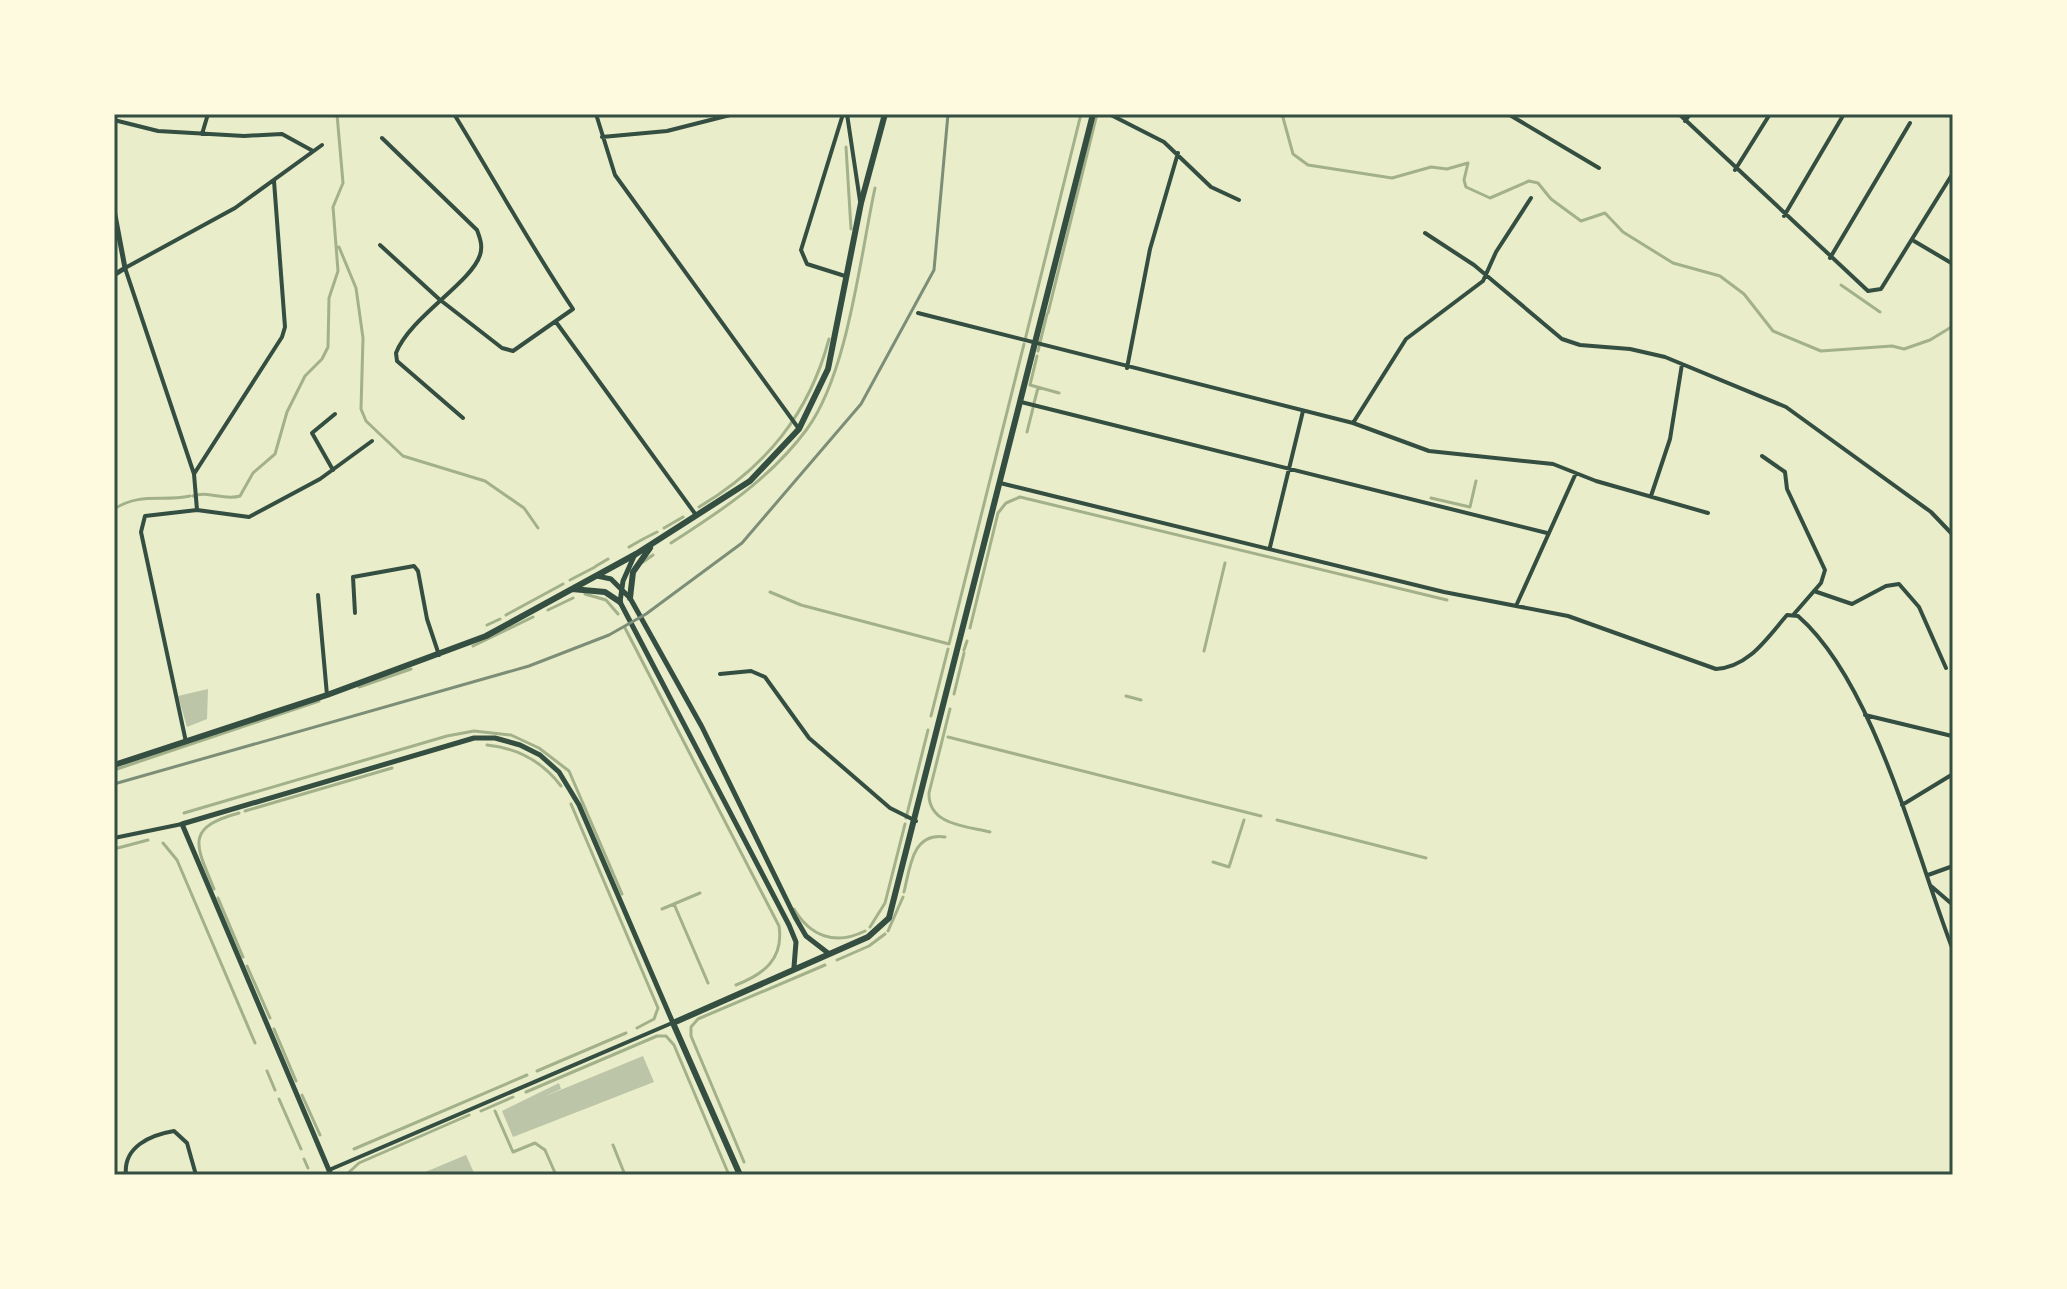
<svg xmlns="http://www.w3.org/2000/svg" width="2067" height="1289" font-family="Figtree,sans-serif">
<rect width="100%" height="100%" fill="#e9edc9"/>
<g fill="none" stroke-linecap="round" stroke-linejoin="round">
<path stroke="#a3b18a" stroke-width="3" d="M1282,114l11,40 15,11 84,13 39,-11 16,2 21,-6 -4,17 2,7 24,11 39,-17 9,2 13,16 30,22 24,-8 18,19 50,31 47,13 24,18 29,37 48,20 71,-5 12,3 26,-9 23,-14
M846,147l5,82
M339,247l17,41 7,50 -2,71 5,12 37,35 82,25 39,27 14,20
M1841,285l39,27
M1048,313l49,-199
M1025,340l56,-226
M1038,351l9,-37
M1037,356l-7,29 29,8
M1034,403l4,-15
M1027,432l6,-24
M193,496c15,-6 30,5 47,0l13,-23 22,-19 12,-42 18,-36 17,-17 6,-12 1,-49 9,-27 -5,-64 10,-24 -6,-69
M1431,498l39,9 6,-26
M699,507c67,-40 110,-93 130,-168
M114,509c27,-17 48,-7 76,-13
M664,528l19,-11
M647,537l10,-5
M671,543c50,-32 100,-65 136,-114 41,-56 53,-172 68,-241
M629,547l16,-9
M643,562l10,-7
M596,566l12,-7
M570,580l25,-13
M770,592l31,13 148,39 75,-300
M585,594l21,6 12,14
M548,610l25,-12
M506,615l57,-31
M487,625l13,-6
M625,628l154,298c5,33 -15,48 -43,59
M970,628l28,-115 8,-10 14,-6 427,103
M473,646l60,-29
M964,650l3,-9
M1204,651l21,-88
M359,687l52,-18
M954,694l10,-41
M1126,696l15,4
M950,709l-21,84c-1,32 37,33 61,39
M931,716l17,-67
M948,737l313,79
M487,745c31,3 55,16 74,41
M114,770l205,-69
M571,804l87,204 -4,11 -17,9
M245,811l147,-43
M184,813l263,-77 27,-5 37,4 28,13 30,23 53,123
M906,818l22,-88
M1277,820l149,38
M163,843l14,17 78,183
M114,849l34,-9
M1213,862l16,5 15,-47
M214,889c-18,-44 -30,-61 25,-76
M904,892c6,-24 8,-60 41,-55
M218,898l25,59
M674,904l34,79
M662,909l38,-16
M794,909c16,27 41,37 71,22
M870,927l15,-24 20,-79
M888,931l15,-34
M837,960l32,-14 16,-12
M247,966l23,52
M274,1029l22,52
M267,1071l8,19
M537,1071l89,-38
M526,1092l131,-56h9l8,9 55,130
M302,1095l18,40
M279,1099l22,50
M481,1111l32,-14
M495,1111l18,41 22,-9 10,7 11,25
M613,1145l12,30
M354,1149l173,-74
M304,1159l4,9
M744,1162l-53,-126v-9l7,-8 127,-54
M749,1174v1
M346,1175l13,-12 110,-48"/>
</g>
<path fill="#bcc5a7" d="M208,689l-1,30 -20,8 -9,-31z
M643,1056l11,26 -141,55 -11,-26 57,-28 2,6 -20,9z
M466,1155l9,20h-57z"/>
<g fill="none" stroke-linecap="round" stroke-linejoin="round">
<path stroke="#344e41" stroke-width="4" d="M596,114l19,61 184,254
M843,114l-42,136 6,14 38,12
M847,114l13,87
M1109,114l55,28 47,45 28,13
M1508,114l91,54
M1679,114l189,177 13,-2 72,-116
M114,120l44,11 86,5 38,-2 31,17
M1685,121l5,-7
M202,134l6,-20
M602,137l65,-6 67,-17
M382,138l95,92c3,8 6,16 3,25 -9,28 -70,62 -84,98l1,8 66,57
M1735,170l35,-56
M1784,216l60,-102
M1425,233l49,32 88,74 18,6 50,4 35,8 121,50 145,105 22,23
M1914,241l39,23
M380,245l59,54 63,49 11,3 60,-42c-43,-64 -79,-130 -119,-195
M1830,258l80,-135
M918,313l435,110 53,-84 77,-58 13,-29 35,-54
M556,322l140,193
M1127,368l23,-119 28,-96
M1021,402l526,131
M1353,423l76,28 124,13 43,17 112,32
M1762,456l23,16 2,17 38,81 -4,13 -27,31
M333,470l-21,-37 23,-19
M194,474l88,-137 3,-10 -11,-146
M1000,483l444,109 124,24 148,53c33,-2 51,-31 71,-54l11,1c77,67 118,239 155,334
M1651,496l19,-57 12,-75
M197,510l-3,-36 -69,-206 110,-60 87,-63
M1270,547l33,-136
M1814,591l38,13 34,-18 13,-2 20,23 27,61
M318,595l9,100
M1516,606l60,-133
M355,613l-2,-36 61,-11 4,5 9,48 12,36
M720,674l31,-3 14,6 44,61 81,70 26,13
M1865,715l87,21
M186,742l-45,-210 4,-16 52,-6 52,7 71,-38 52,-38
M1902,805l51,-31
M114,838l68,-14
M1928,875l25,-9
M1931,886l22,19
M329,1170l343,-147
M126,1175c-3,-28 24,-40 48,-44l13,12 9,32"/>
<path stroke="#344e41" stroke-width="5" d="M114,210l11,58 -11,7
M635,554l-12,27 -3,21 169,323 7,17 -2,25
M597,576l14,3 19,19 72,129 93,190 11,19 22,17
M331,1175l-149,-351 292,-86h21l25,7 20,10 19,17 20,33 94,218"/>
<path stroke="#344e41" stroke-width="6" d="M740,1175l-67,-152 195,-86 21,-19 204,-804"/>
<path stroke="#344e41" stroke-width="6" d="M572,589l33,3 15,10
M630,598l3,-26 17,-24
M114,765l213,-70 159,-59 150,-82 114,-73 49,-52 29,-60 33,-166 24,-89"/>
<path stroke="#7c8e77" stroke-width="3" d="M114,784l415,-118 80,-31 37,-21 96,-71 119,-139 73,-134 14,-156"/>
</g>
<rect width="2067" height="1289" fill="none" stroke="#fefae0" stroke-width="232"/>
<rect x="116" y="116" width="1835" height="1057" fill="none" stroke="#344e41" stroke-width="3"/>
</svg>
